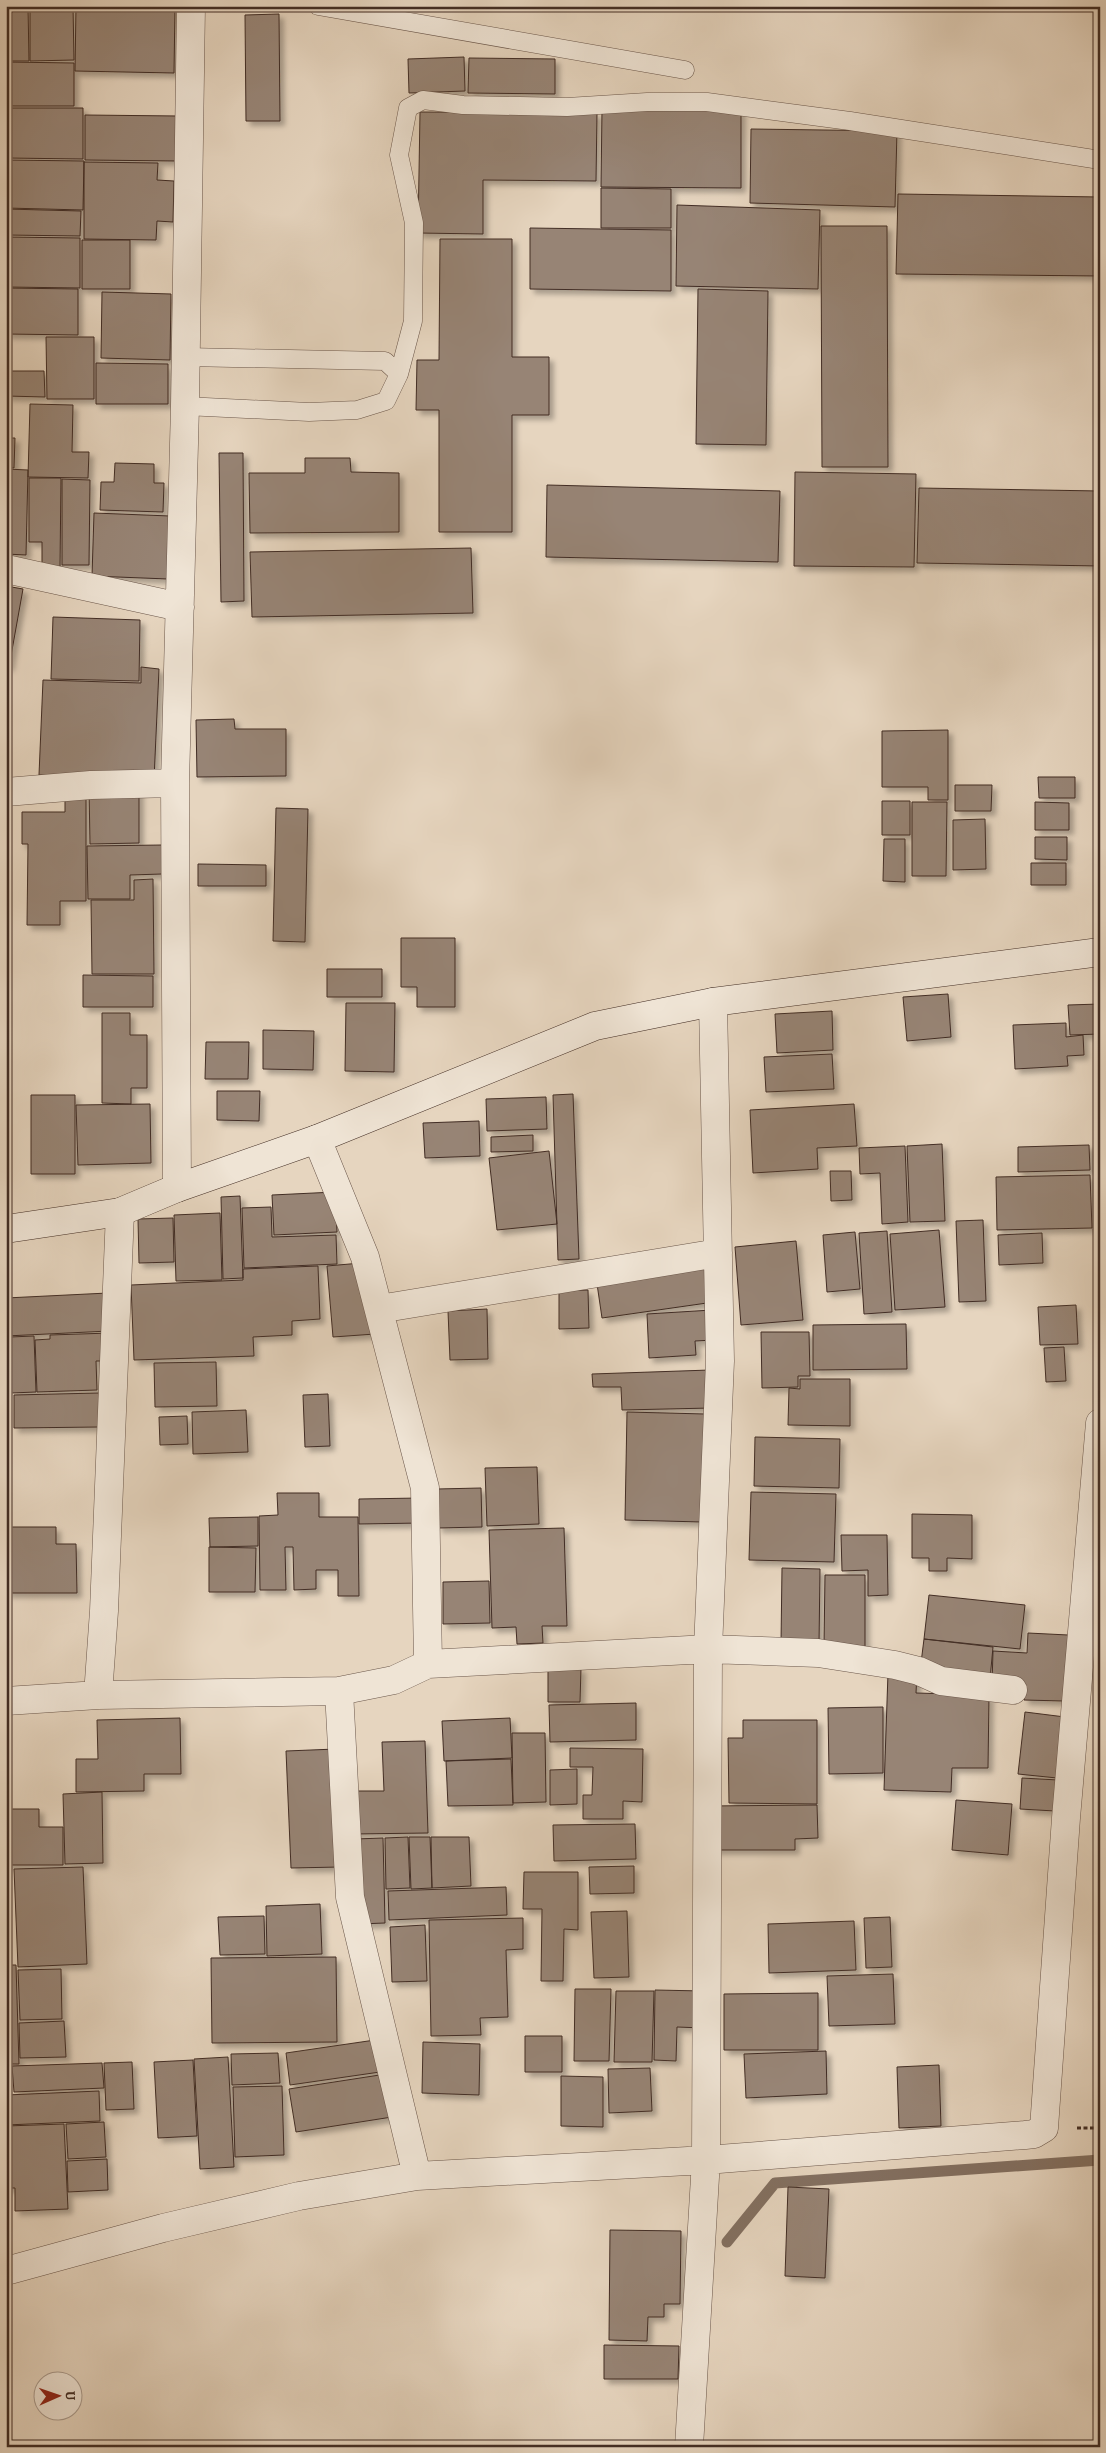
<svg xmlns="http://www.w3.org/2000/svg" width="1106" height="2453" font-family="Alegreya,serif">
<defs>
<filter id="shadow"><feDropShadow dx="4.5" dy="4.5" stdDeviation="2.5" flood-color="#0004"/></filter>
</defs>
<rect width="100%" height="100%" fill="#e6d5bf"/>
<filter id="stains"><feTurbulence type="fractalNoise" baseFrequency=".004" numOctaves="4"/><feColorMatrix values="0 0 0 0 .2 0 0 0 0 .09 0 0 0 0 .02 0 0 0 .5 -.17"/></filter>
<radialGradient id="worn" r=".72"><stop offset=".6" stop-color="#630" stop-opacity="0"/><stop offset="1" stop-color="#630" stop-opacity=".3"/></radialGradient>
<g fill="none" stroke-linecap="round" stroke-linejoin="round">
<path stroke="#837061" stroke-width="11" d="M727,2242l48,-59 325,-23"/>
</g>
<path fill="#978475" stroke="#422d24" filter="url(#shadow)" d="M6,6h22l1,55h-23z
M30,6h43l1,54 -44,1z
M76,6h99l-1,67 -99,-2z
M279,14l1,107h-34l-1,-106z
M464,57l1,34 -56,2 -1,-34z
M469,58l86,1v35l-87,-1z
M6,62l68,1v43h-68z
M6,108h77v51l-77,-1z
M602,109h139v79l-140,-1z
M420,112l177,1 -1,68 -113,-1v54l-65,-1z
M85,115l93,1v45l-93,-1z
M751,129l146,2 -2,76 -145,-4z
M6,160l78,1 -1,49 -77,-2z
M84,162l74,1 -1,17 17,1 -1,41 -16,-1 -1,19 -72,-1z
M601,188l70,1v39h-70z
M898,194l202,3v79l-204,-2z
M677,205l143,5 -2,79 -142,-3z
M6,209l75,2 -1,25 -74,-1z
M821,226h66l1,241h-66z
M530,228l141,2v61l-141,-2z
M6,237l74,1v50l-74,-1z
M440,239h72v118h37v58h-37v117h-73v-122h-23l1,-50h22z
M82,240h48v49h-48z
M6,288l72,1v46l-72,-1z
M698,289l70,2 -2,154 -70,-1z
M102,292l69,2 -1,66 -69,-2z
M46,337h48v62h-47z
M96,363l72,1v40h-72z
M6,371h38l1,26 -39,-1z
M30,404l43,1 -1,47h17l-1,26 -60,-1z
M6,438h9l-1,30 -8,-1z
M219,453h24l1,148 -23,1z
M305,458h45l1,14 48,1v59l-149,1 -1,-60h56z
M115,463l39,1v19h10l-1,29 -63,-2 1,-28h13z
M6,469l22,1 -2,85 -20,-1z
M795,472l121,2 -2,93 -120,-1z
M29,478h32l-1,89h-18v-25h-13z
M62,479l28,1 -1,85h-27z
M547,485l233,6 -2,71 -232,-5z
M919,488l181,3v75l-183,-3z
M94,513l76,3 -2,63 -76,-3z
M471,548l2,65 -221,4 -2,-65z
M6,586l17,3 -14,78 -3,-1z
M53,617l87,3 -1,61 -88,-2z
M141,667l18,2 -5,111 -115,-5 4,-95 98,3z
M234,719l1,10h51v47l-89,1 -1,-57z
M948,730v70h-20v-13h-46v-56z
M1038,777h37v21h-36z
M955,785h37l-1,26h-36z
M89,788h50v55l-49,1z
M65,793h21v108h-26v24h-33l1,-81h-6v-32h43z
M882,801h28v34h-28z
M912,802h35l-1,74h-34z
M1035,802l34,1v27h-34z
M276,808l32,1 -3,133 -32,-1z
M985,819l1,50 -33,1v-50z
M1035,837h32v23l-32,-1z
M884,839h21v43l-22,-1z
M162,845v29l-32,1v24h-42l-1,-53z
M1031,863h35v22h-35z
M198,864l68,1v21h-68z
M153,879l1,95h-62l-1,-74h43v-20z
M401,938h54v69h-38v-20h-16z
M327,969h55v28h-55z
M83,975l70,1v31h-70z
M948,994l3,43 -44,4 -4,-44z
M346,1003h49l-1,69 -49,-1z
M1100,1004v30l-30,1 -2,-30z
M832,1011l1,39 -56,3 -2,-39z
M102,1013h28v22h17v53h-16v16l-29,-1z
M1066,1023v14l17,-2 1,20 -17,1 1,10 -53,3 -2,-44z
M263,1030l51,1 -1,39 -50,-1z
M206,1042h43l-1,37h-43z
M832,1054l2,35 -68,3 -2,-35z
M217,1091h43l-1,30 -42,-1z
M573,1094l6,165 -21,1 -5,-165z
M31,1095h44v79h-44z
M546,1097l1,32 -60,2 -1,-32z
M150,1104l1,59 -73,2 -2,-60z
M854,1104l3,42 -40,2 1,21 -65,4 -3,-63z
M479,1121l1,35 -55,2 -2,-35z
M533,1135v16l-42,1v-15z
M942,1144l3,77 -35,1 -3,-76z
M1089,1145l1,25 -72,2v-25z
M905,1146l3,76 -26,2 -2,-51 -20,1 -1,-26z
M549,1151l8,73 -60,6 -8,-72z
M830,1171h21l1,29 -21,1z
M1090,1175l2,53 -95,2 -1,-53z
M335,1192l2,40 -63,3 -2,-40z
M240,1196l3,82 -20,1 -2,-82z
M271,1207l1,30 64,-2 1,29 -93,4 -2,-60z
M220,1213l2,67 -46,1 -2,-66z
M173,1218l1,44 -35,1 -1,-44z
M983,1220l3,81 -27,1 -3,-81z
M939,1230l6,77 -50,3 -5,-76z
M887,1231l5,81 -28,2 -5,-81z
M855,1232l5,57 -33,3 -4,-57z
M1042,1233l1,30 -44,2 -1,-30z
M796,1241l7,79 -62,5 -6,-78z
M708,1261l6,41 -112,16 -6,-41z
M361,1263l14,71 -42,3 -6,-71z
M318,1266l2,53 -28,2v14l-39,2 1,19 -120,4 -3,-75 112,-5v-11z
M588,1290l1,38 -30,1v-38z
M108,1293l1,38 -103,5v-38z
M1076,1305l2,39 -38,1 -2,-38z
M487,1309l1,50 -38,1 -2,-49z
M712,1310l2,30 -19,1 1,14 -47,3 -2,-44z
M906,1324l1,45 -94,1v-45z
M761,1332h48l1,44h-12v11l-36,1z
M110,1333l1,28h-15l1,29 -60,2 -2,-52 15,-1v-4z
M34,1336l2,56 -25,1 -1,-56z
M1064,1347l2,34 -20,1 -2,-34z
M216,1362l1,44 -62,1 -1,-44z
M710,1370l1,38 -89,2 -1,-23h-28l-1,-13z
M800,1379h50v47l-62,-1 1,-37 11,1z
M99,1393v34l-85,1v-33z
M328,1394l2,52 -25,1 -2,-52z
M246,1410l2,42 -55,2 -1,-42z
M627,1412l78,2 -3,108 -77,-2z
M187,1416l1,28 -28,1 -1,-28z
M755,1437l85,2 -1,49 -85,-2z
M537,1467l2,57 -52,2 -2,-58z
M481,1488l1,39 -44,1 -1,-39z
M751,1492l85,2 -2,68 -85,-2z
M277,1493h42v24h39l1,79h-21v-26h-22v19l-22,1 -1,-43h-8l1,43h-26l-1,-74 19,-1z
M420,1498l1,25 -62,1v-25z
M912,1514l60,1v44l-25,-1v13h-18v-13h-17z
M258,1517v29l-48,1 -1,-29z
M6,1527h50v17h20l1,49h-71z
M564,1528l3,98h-25l1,17 -26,1 -1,-17 -24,1 -3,-98z
M841,1535h46l1,60 -20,1v-26l-26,1z
M209,1547l47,1 -1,44h-46z
M782,1568l38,1 -1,75 -38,-1z
M825,1575h40v72l-41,-1z
M489,1581l1,42 -47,1v-42z
M929,1595l96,10 -5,44 -96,-10z
M1028,1633l40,2 -4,66 -40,-1 1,-14 -33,-2 1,-33 34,2z
M924,1639l69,8 -3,32 -70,-8z
M548,1668h33l-1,34h-32z
M888,1673h29l-1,20 73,2 -1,73h-36l-1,24 -67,-2z
M636,1703v37l-86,2 -1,-37z
M883,1707v66l-54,1 -1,-66z
M1025,1712l40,5 -8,61 -39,-4z
M180,1718l1,56h-37v17l-68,1v-33h22l-1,-39z
M510,1718l2,40 -68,3 -2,-40z
M743,1720h74v84l-88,-1 -1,-65h15z
M512,1733h33l1,69 -33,1z
M425,1741l3,92 -75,1 -1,-43h32l-2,-49z
M570,1748l73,1 -1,53 -19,-1v18h-40v-24h9l1,-28h-23z
M336,1749l4,118 -49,1 -5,-117z
M511,1759l2,46 -65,1 -2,-45z
M577,1769v35l-27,1v-35z
M1022,1778l36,2 -3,31 -35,-2z
M102,1792l1,71 -38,1 -2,-70z
M956,1800l56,4 -4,51 -56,-5z
M817,1805l1,33 -23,1v11h-87v-44z
M6,1809h33v18h24v38h-57z
M635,1824l1,35 -82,2 -1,-36z
M408,1837l2,51 -24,1 -1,-51z
M409,1837h21l2,51 -21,1z
M431,1837h38l2,49 -39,2z
M383,1838l2,85 -27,1 -3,-85z
M634,1866v27l-44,1 -1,-27z
M83,1867l4,97 -69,3 -4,-98z
M524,1872h54v58l-14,-1 -1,52h-22l1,-72h-19z
M506,1887l1,28 -118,5 -1,-29z
M320,1904l2,50 -55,2 -1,-50z
M627,1911l2,66 -35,1 -3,-66z
M264,1916l1,38 -45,1 -2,-38z
M890,1917l2,50 -26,1 -2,-50z
M523,1918v31l-17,1 2,67 -28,1 1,17 -50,1 -2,-116z
M854,1921l2,49 -87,3 -1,-49z
M425,1925l2,56 -35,1 -2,-55z
M336,1957l1,85 -125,1 -1,-85z
M6,1965h10l3,99h-13z
M61,1969l1,50 -42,1 -2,-50z
M893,1974l2,50 -66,2 -2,-50z
M575,1989h36l-2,72h-35z
M655,1990l48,1v37l-26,-1 -1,34 -22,-1z
M616,1991h38l-2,71h-38z
M818,1993v57h-94v-56z
M64,2021l2,36 -46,1 -1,-35z
M525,2036h37v36h-37z
M375,2040l5,32 -90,13 -4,-32z
M423,2042l57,2 -1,51 -57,-2z
M826,2051l1,43 -81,4 -2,-44z
M278,2053l2,30 -48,2 -1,-31z
M228,2057l6,110 -34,2 -6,-110z
M193,2060l4,76 -39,2 -4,-76z
M132,2062l2,47 -28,1 -2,-47z
M102,2063l2,25 -90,4 -2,-26z
M939,2065l2,61 -42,2 -2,-61z
M650,2068l2,43 -43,2 -1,-44z
M386,2074l6,43 -96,15 -7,-43z
M561,2076l42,1v50l-42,-1z
M282,2086l2,69 -49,2 -2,-70z
M99,2091l1,30 -94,4v-30z
M104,2122l2,35 -38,2 -2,-35z
M64,2124l4,85 -53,2v-23h-9v-62z
M107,2159l1,31 -40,2 -1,-31z
M788,2187l41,2 -4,89 -40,-2z
M610,2230l71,1 -1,73h-16v13h-16l-1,24 -38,-1z
M604,2345l75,1 -1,33h-74z"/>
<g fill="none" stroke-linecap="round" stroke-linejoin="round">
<g stroke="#6b574b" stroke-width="19">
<path id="lane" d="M318,6l367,64
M186,357l199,4 14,13
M185,406l124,6 48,-2 29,-9 13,-27 14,-53 1,-98 -15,-68 9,-47 15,-8 40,5 104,2 80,-5h60l143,19 250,39"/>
</g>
<g stroke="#6b574b" stroke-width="29">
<path id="street" d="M6,569l174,38
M6,792l85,-7 84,-2
M317,1139l48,118 60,231 3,176
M177,1188l-2,-405 10,-377 6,-400
M379,1309l339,-56
M339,1691l11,206 67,279
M98,1695l6,-84 16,-399
M6,1701l92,-6 241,-4 55,-11 34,-16 280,-15 110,4 77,12 24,6 22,10 72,9
M6,2271l157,-43 136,-32 118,-20 289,-16 319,-25 9,-1 10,-6 22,-310 34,-395
M689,2447l17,-287 2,-511 12,-288 -7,-359"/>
</g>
<g stroke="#422d24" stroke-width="29">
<path id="secondary" d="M6,1229l114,-17 57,-24 140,-49 278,-113 118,-24 387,-50"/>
</g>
<path stroke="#422d24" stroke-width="3" stroke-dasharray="4 2.5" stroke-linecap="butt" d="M1077,2128h23"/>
<use href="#lane" stroke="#efe4d5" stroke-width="18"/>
<use href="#street" stroke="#efe4d5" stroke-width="28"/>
<use href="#secondary" stroke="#efe4d5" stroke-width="28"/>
</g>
<rect width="1106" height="2453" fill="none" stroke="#e6d5bf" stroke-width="25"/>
<rect x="8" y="8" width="1091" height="2438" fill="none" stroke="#422d24" stroke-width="2.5"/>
<rect x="12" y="12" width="1081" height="2428" fill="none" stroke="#422d24"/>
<g transform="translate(58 2396) rotate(88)"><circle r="24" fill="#efe4d5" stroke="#aa9b8e"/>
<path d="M0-4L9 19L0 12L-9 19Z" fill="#8f2418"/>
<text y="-8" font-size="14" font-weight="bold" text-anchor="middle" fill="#422d24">U</text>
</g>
<rect width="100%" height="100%" filter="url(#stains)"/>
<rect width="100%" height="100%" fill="url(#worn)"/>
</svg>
